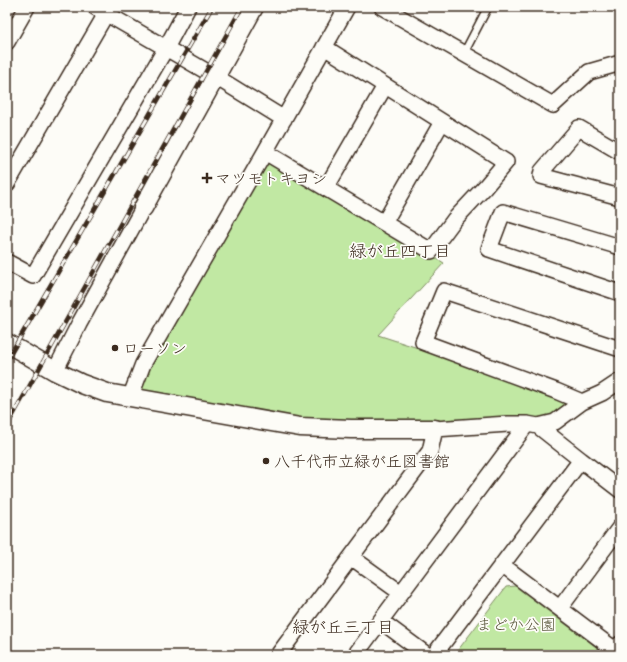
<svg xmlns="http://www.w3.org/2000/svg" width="627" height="662" font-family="Caveat,'Klee One',sans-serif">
<rect width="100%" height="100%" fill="#fdfcf7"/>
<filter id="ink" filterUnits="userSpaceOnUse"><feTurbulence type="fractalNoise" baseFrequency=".025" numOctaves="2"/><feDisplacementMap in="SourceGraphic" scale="8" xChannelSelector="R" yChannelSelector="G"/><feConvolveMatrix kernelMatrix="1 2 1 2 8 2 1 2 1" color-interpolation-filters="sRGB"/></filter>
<g filter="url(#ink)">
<path fill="#c1e8a3" stroke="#7e8960" d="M265,152l179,111 -66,72 126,41 61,24 -1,8 -15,9 -41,7 -208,3 -170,-29z
M515,586l85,64 -1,5h-144v-1l51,-67z"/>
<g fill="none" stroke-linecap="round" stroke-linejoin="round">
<g stroke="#3b2a1e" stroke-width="10">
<path id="service" d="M464,53l24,-46"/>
</g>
<g stroke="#3b2a1e" stroke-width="18">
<path id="minor" d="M95,7l121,70 68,42
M382,7l171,98 36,-33 28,-8 3,1
M7,42l20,-35
M265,152l166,99 23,-31 31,-33 21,-25 -182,-115
M620,152l-41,-24 -37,43 -1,5 79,21
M7,184l103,-177
M326,188l59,-102
M384,223l58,-101
M620,247l-117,-35 -14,37 131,44
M7,262l26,14 133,-228 22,-41
M55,371l24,-47 64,-116
M130,398l13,-34 122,-212 82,-145
M582,402l-26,-11 -133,-49 21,-51 176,58
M581,460l39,30
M351,557l50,36
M502,565l113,85 5,-6
M560,608l60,-81
M381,621l46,34
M278,655l152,-204 5,-22 73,-5h19l11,2 17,-4 27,-20 20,-9 18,-12
M355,655l172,-231
M434,655l147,-195 -43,-34"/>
</g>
<g stroke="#3b2a1e" stroke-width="21">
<path id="tertiary" d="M143,208l111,-201
M7,343l48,28 27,13 25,9 193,34 51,2h84"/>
</g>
<use href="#service" stroke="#fdfcf7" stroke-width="7"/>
<use href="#minor" stroke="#fdfcf7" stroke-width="15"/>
<use href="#tertiary" stroke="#fdfcf7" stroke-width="18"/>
<g stroke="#3b2a1e" stroke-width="4.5">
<path id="rail" d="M7,360l205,-353
M7,426l235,-419"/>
</g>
<use href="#rail" stroke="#fdfcf7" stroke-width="3" stroke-dasharray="9" stroke-linecap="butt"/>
</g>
</g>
<g fill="#3b2a1e" stroke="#fdfcf7" stroke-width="1.5">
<path d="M205 172h4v4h4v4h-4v4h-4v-4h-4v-4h4z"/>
<circle cx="115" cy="348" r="4"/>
<circle cx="266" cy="461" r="4"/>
</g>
<g text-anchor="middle" stroke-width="3.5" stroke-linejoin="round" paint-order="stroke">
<g font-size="16" fill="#3b2a1e" stroke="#fdfcf7" text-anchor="start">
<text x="215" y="184">マツモトキヨシ</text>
<text x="123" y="354">ローソン</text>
<text x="274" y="467">八千代市立緑が丘図書館</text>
</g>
<g font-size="16" fill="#5c5a3f" stroke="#fdfcf7">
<text x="516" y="630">まどか公園</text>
</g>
<g font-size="17" fill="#3b2a1e" stroke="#fdfcf7">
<text x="400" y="257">緑が丘四丁目</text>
<text x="343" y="633">緑が丘三丁目</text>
</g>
</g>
<rect width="627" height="662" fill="none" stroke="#fdfcf7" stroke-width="24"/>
<rect x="12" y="12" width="603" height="638" fill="none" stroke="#3b2a1e" stroke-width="1.5" filter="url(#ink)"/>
</svg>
